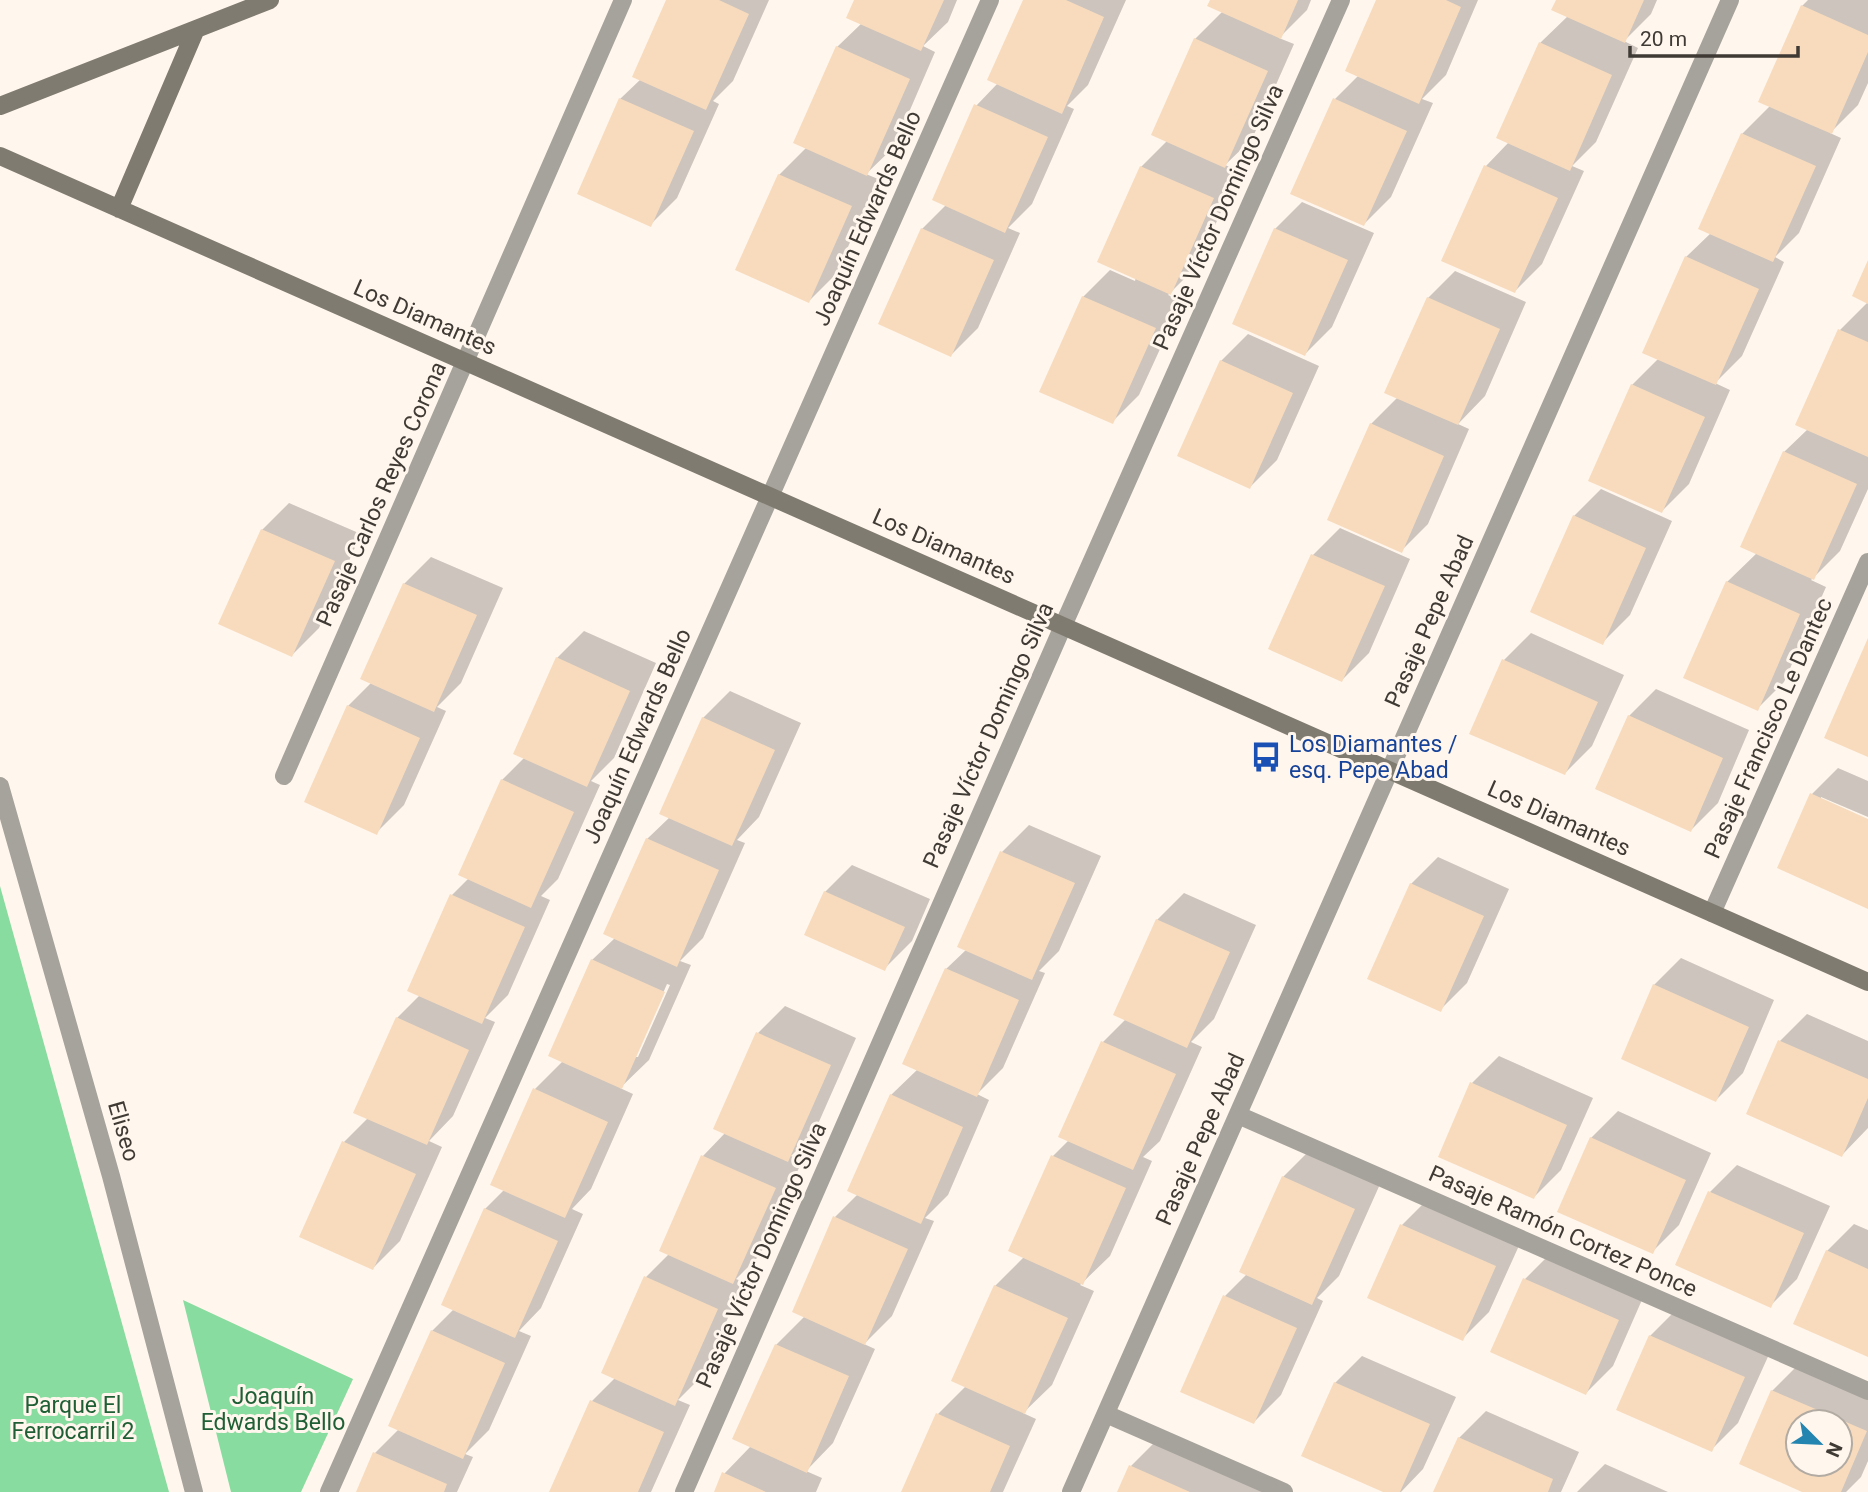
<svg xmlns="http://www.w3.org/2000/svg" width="1868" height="1492" font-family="Roboto,sans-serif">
<rect width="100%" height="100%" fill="#fff6ed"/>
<path fill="#89dc9f" d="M0,886l169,606h-169z
M183,1300l170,79 -52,113h-70z"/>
<path fill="#0003" fill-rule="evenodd" d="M668,0h101l-36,81 -20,20 6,3 -42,94 -27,27 -30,-126 21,-20z
M856,0h101l-9,22 -25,24 12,6 -41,95 -28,27 12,5 -42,95 -27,27 -30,-126 28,-28 30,-100 25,-24z
M1025,0h101l-38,85 -21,21 7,3 -42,95 -24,24 12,5 -42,95 -27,27 -29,-126 24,-24 30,-99 22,-23z
M1211,0h100l-4,10 -28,28 15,6 -42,95 -27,26 14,6 -42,95 -29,29 14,6 -43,94 -27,27 -29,-125 27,-27 25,11 1,-4 5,-110 27,-27 27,-101 28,-28z
M1378,0h100l-32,75 -24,24 11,4 -42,94 -27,27 -29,-125 24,-24z
M1557,0h100l-6,14 -27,27 14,7 -42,94 -24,24 12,5 -42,93 -27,27 -29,-125 23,-24 31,-99 28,-27z
M1808,0h60v83l-10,22 -28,28 11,5 -42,95 -24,24 9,5 -42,94 -27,27 15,7 -41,94 -27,27 -30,-126 27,-27 27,-101 25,-24 31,-99 29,-29 31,-99z
M1302,202l72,31 -42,94 -27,27 -30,-125z
M1868,264v225l-28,62 -29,29 15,7 -42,95 -27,27 -30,-127 30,-29 27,-101 24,-23 -10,-5 42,-94 28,-28z
M1455,271l71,31 -41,94 -27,28 11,5 -41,95 -27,27 -30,-127 27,-27 30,-99z
M1248,334l71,32 -42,94 -27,27 -29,-126z
M1601,489l71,32 -42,94 -27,27 -29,-126z
M289,503l72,31 -42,94 -27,27 -30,-125z
M1340,528l70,31 -41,94 -27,27 -71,-32 42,-93z
M431,557l72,31 -42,95 -24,24 9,4 -42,94 -27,27 -29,-126 24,-24 32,-98z
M584,631l72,32 -42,95 -23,23 9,4 -42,94 -17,17 9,4 -42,95 -23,23 10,4 -42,94 -24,25 13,6 -42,94 -27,27 -29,-126 24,-24 29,-100 23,-23 32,-100 17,-17 33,-98 23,-23 32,-99z
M1531,633l93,42 -32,71 -27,27 -61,-113z
M1656,689l93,41 -31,73 -27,27 -62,-114z
M730,691l71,32 -42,94 -22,23 8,3 -42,95 -23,23 11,4 -42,95 -29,28 13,6 -42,95 -19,20 11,5 -42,94 -22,23 12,5 -42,94 -24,24 8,3 -16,35h-100l18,-39 24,-24 33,-98 22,-22 31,-100 20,-20 30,-100 28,-28 29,-101 23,-22 32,-99 23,-22 33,-99zM667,984l3,1 -32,72h-3z
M1838,768l30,13v36l-47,-20v3l47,21v86l-57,-112z
M1029,825l72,31 -42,95 -20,20 6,2 -42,95 -26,26 12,6 -41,95 -23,23 9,3 -42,95 -28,28 11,5 -42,94 -27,28 16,7 -6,14h-100l8,-18 27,-28 25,-101 29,-29 30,-99 23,-23 33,-99 27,-26 28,-100 21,-20 35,-97z
M1438,857l71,32 -42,94 -27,27 -29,-126z
M852,865l78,34 -18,42 -27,27 -60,-76z
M1184,893l72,32 -42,94 -23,23 11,5 -42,94 -17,16 9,4 -42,95 -30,29 14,6 -42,94 -29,28 13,6 -33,73h-100l35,-78 28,-28 29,-100 29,-29 29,-101 16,-16 34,-98 23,-23 31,-99z
M1681,958l93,42 -31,73 -27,27 -62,-115z
M785,1006l71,32 -42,95 -23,23 11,5 -42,94 -24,24 8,3 -42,94 -24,24 12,5 -39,87h-100l41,-91 24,-24 30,-100 23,-23 -8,-4 42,-94 23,-24 32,-99z
M1807,1014l61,27v87l-26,27 -62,-114z
M1499,1056l94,42 -32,72 -27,27 -62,-114z
M1618,1111l93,42 -32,72 -27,27 -61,-114z
M1310,1150l71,32 -42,94 -22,22 6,3 -42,94 -27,27 -29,-126 22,-22 36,-97z
M1737,1165l93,41 -33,73 -27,27 -60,-114z
M1429,1198l93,41 -33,73 -27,27 -93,-42 33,-72z
M1854,1224l14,6v125l-41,-104z
M1552,1252l93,41 -32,73 -27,27 -93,-42 32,-72z
M1677,1309l94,41 -33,73 -27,27 -61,-114z
M1362,1356l94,41 -33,72 -22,23h-14l-52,-109z
M1799,1364l69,30v67l-7,16 -15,15h-40l-65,-29 31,-72zM1798,1422h42v42h-42z
M1486,1411l93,41 -18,40h-126l24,-54z
M1158,1439l119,53h-158l12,-26z
M1605,1464l63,28h-91z"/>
<path fill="#f8dbbd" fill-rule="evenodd" d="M666,0h53l30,14 -43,96 -74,-33z
M854,0h90l-23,51 -75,-33z
M1023,0h43l38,17 -42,97 -75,-34z
M1210,0h88l-17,39 -74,-33z
M1376,0h70l15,7 -42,97 -74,-33z
M1556,0h88l-19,43 -74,-33z
M1801,5l67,30v17l-36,82 -74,-32z
M1194,38l74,33 -43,97 -74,-33z
M1539,42l73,33 -42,96 -74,-33z
M836,46l74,33 -43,97 -74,-33z
M619,98l75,33 -43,96 -74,-33z
M1333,98l74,33 -43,95 -74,-32z
M974,104l74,33 -43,96 -73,-33z
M1741,133l75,33 -43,96 -75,-33z
M1484,165l74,33 -43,95 -74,-32z
M1140,166l74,32 -43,97 -74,-33z
M778,174l74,32 -43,97 -74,-33z
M921,228l73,32 -43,97 -73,-33z
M1274,228l74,32 -43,96 -73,-32z
M1685,256l74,33 -43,96 -74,-32z
M1868,260v44l-16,-8z
M1082,296l74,32 -43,96 -74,-32z
M1427,297l73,32 -42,96 -74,-32z
M1838,329l30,13v115l-73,-32z
M1220,360l73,33 -43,96 -73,-33z
M1631,384l74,33 -43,96 -74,-32z
M1370,423l74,33 -42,97 -75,-33z
M1783,451l74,33 -43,96 -74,-33z
M1573,515l73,33 -43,97 -73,-33z
M261,529l74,32 -43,96 -74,-33z
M1311,554l74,32 -43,96 -74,-33z
M1726,581l74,33 -42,97 -75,-33z
M403,583l74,32 -43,97 -74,-33z
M1868,638v119l-44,-19z
M556,657l74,34 -43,96 -74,-33z
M1502,659l96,43 -33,73 -96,-41z
M347,705l73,33 -43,97 -73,-33z
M1628,715l95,43 -32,74 -96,-43z
M702,717l73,33 -43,96 -73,-32z
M501,779l73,33 -43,96 -73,-33z
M1810,793l58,26v90l-91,-41z
M646,838l73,32 -42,97 -74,-33z
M1000,851l75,32 -43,97 -75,-33z
M1410,883l74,33 -43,96 -74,-33z
M824,891l81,36 -20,44 -81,-36z
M450,894l75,33 -43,97 -75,-33z
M1156,919l74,33 -43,96 -74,-33z
M591,959l74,33 -43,97 -74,-33z
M945,968l74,32 -42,97 -75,-33z
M1653,984l96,43 -33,75 -95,-43z
M396,1017l73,33 -42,95 -74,-32z
M756,1032l75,33 -43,97 -75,-33z
M1778,1040l90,39v19l-26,59 -96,-43z
M1101,1041l75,33 -43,96 -75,-33z
M1470,1082l97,43 -33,74 -96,-42z
M533,1088l75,34 -43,96 -75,-33z
M890,1094l73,33 -42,97 -74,-33z
M1590,1137l96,43 -33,74 -96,-42z
M342,1141l74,33 -43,96 -74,-33z
M701,1155l75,33 -43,96 -74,-33z
M1051,1155l75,33 -43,97 -75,-34z
M1282,1176l73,33 -43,96 -73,-33z
M1708,1191l96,42 -33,75 -96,-43z
M484,1208l74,33 -43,97 -74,-33z
M833,1216l75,33 -43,96 -73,-33z
M1400,1224l96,42 -33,75 -96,-43z
M1826,1250l42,19v88l-75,-33z
M644,1276l74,33 -43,97 -74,-33z
M1523,1278l96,42 -33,75 -96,-43z
M994,1285l74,33 -43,96 -74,-33z
M1223,1295l74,33 -43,96 -74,-32z
M431,1330l74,33 -42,96 -75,-33z
M1649,1335l96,42 -33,75 -96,-42z
M775,1344l74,32 -42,97 -75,-34z
M1334,1382l96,42 -30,68h-17l-82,-36z
M1771,1390l96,41 -26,61h-39l-63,-28zM1798,1422h42v42h-42z
M590,1400l74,32 -26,60h-89z
M936,1413l74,33 -20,46h-89z
M1458,1437l95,42 -5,13h-115z
M373,1452l74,32 -3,8h-88z
M1129,1465l61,27h-73z
M722,1472l44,20h-52z"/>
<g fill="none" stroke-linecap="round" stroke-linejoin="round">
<path stroke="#a6a39c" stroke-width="18" d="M284,776l339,-776
M0,786l111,390 83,316
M1712,913l156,-351
M1238,1115l630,276
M1106,1414l178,78
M329,1492l661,-1492
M684,1492l379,-866 278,-626
M1071,1492l659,-1492"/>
<path stroke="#7f7b70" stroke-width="18" d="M0,106l270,-106
M0,156l1868,826
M119,209l77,-180"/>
</g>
<defs>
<g id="bus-bare" transform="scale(2.415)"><path d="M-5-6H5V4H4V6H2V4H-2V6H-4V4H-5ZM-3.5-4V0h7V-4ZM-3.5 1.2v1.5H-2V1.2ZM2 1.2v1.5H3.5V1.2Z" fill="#1a4fb4" stroke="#fff6ed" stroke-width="2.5" paint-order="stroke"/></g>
</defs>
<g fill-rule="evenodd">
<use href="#bus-bare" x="1266" y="757"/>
</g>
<g text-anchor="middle" stroke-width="6" stroke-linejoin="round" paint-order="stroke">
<g font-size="23" fill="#3f3a34" stroke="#fff6ed">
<text transform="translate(1218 217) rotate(-66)" y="8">Pasaje Víctor Domingo Silva</text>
<text transform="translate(867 218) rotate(-66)" y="8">Joaquín Edwards Bello</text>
<text transform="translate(425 317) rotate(24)" y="8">Los Diamantes</text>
<text transform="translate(381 494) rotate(-66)" y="8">Pasaje Carlos Reyes Corona</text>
<text transform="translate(944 546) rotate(24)" y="8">Los Diamantes</text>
<text transform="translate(1429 621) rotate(-66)" y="8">Pasaje Pepe Abad</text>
<text transform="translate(1768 728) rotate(-66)" y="8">Pasaje Francisco Le Dantec</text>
<text transform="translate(988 735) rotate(-66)" y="8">Pasaje Víctor Domingo Silva</text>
<text transform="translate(637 736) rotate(-66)" y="8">Joaquín Edwards Bello</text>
<text transform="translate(1559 818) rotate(24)" y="8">Los Diamantes</text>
<text transform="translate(124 1131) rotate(74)" y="8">Eliseo</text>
<text transform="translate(1200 1139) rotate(-66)" y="8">Pasaje Pepe Abad</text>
<text transform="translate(1563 1231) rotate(24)" y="8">Pasaje Ramón Cortez Ponce</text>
<text transform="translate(761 1255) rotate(-66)" y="8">Pasaje Víctor Domingo Silva</text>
</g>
<g font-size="23" fill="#164399" stroke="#fff6ed" text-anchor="start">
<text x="1289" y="752">Los Diamantes /<tspan x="1289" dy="26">esq. Pepe Abad</tspan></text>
</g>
<g font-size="23" fill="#1f5f35" stroke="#fff6ed">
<text x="273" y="1404">Joaquín<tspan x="273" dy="26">Edwards Bello</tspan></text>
<text x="73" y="1413">Parque El<tspan x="73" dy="26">Ferrocarril 2</tspan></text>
</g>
</g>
<g transform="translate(1819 1443) rotate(114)"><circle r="33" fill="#fff6ed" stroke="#b2aba3" stroke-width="2"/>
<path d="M0-5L12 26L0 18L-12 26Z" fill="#2485b0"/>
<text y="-10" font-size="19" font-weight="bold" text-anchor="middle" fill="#3f3a34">N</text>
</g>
<path d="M1630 46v10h168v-10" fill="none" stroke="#3f3a34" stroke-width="3.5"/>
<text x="1640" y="46" font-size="21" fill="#3f3a34" stroke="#fff6ed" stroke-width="5" paint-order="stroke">20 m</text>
</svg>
